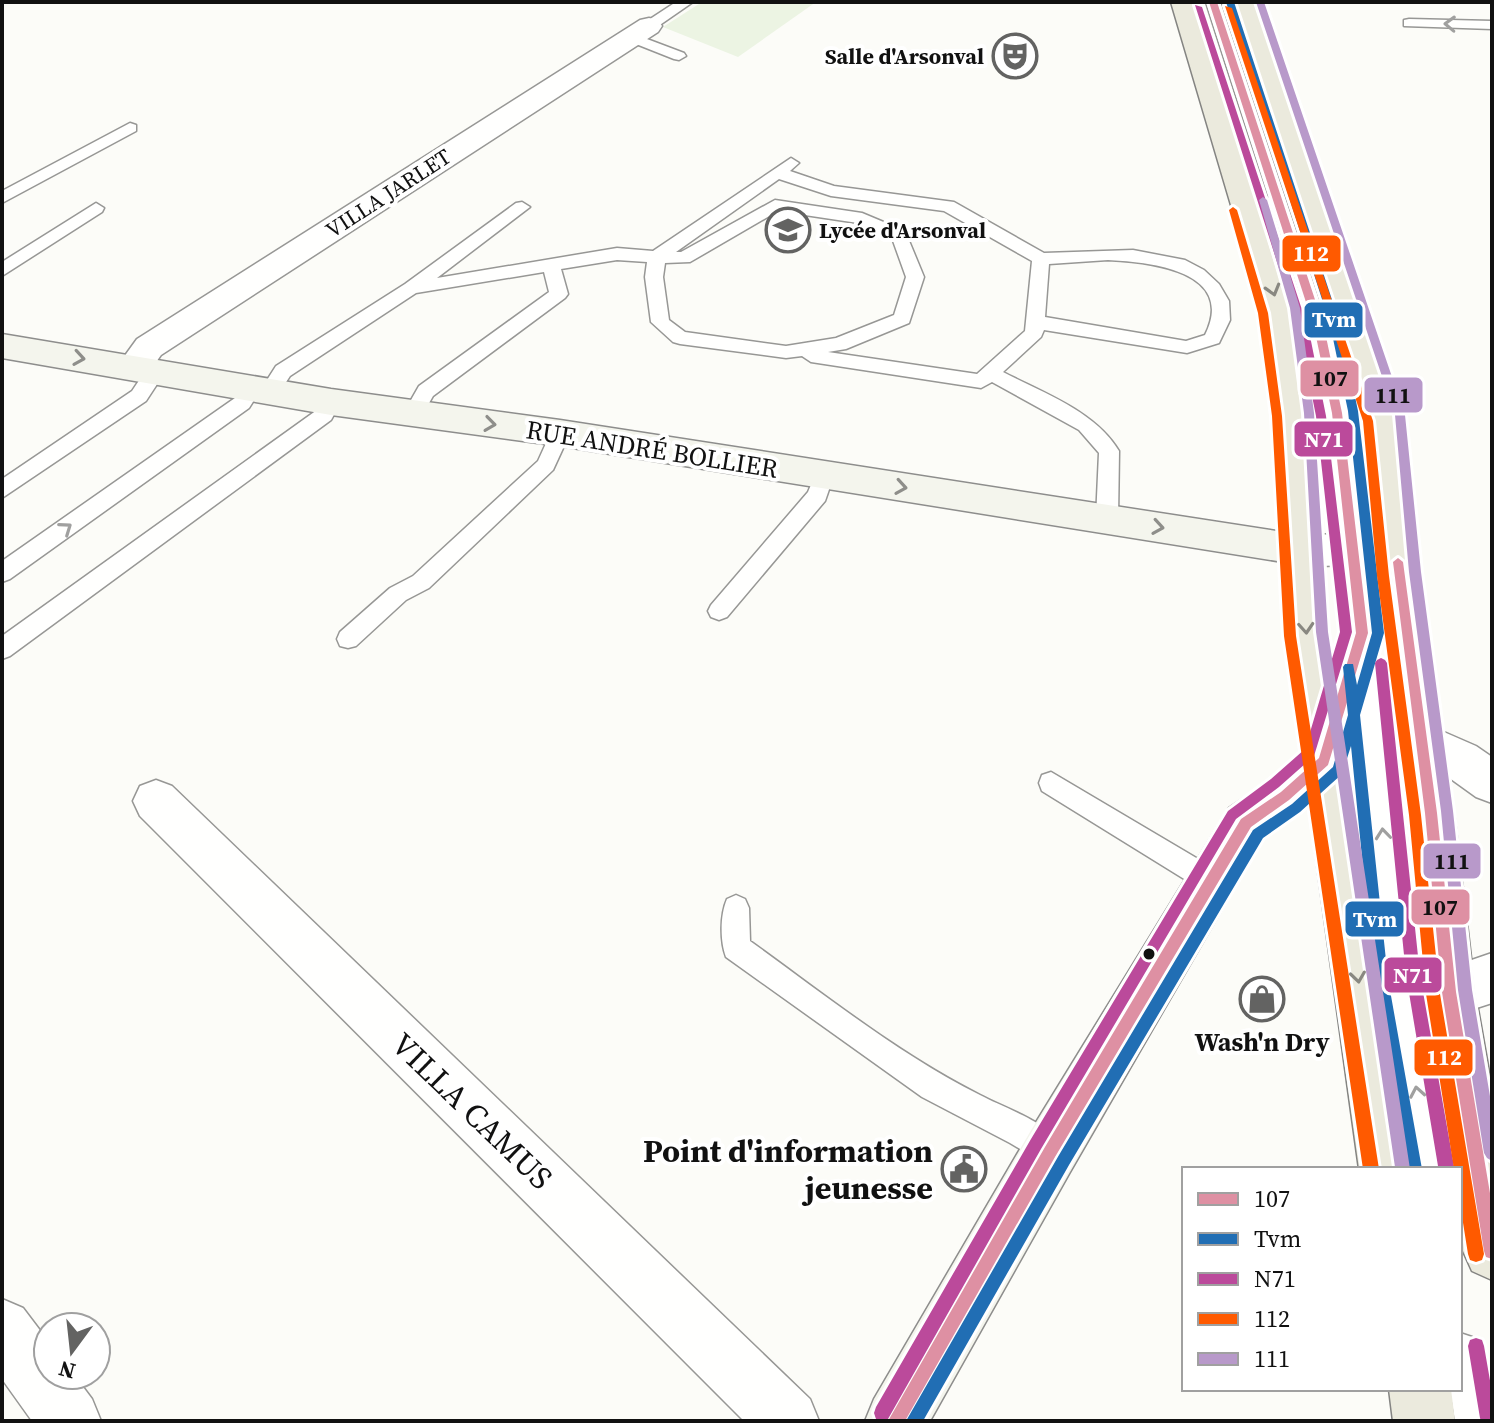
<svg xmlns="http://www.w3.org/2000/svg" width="1494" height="1423" font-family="'Source Serif 4',serif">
<rect width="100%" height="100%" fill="#fcfcf8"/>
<path fill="#e2f0da" d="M1308,381l6,2 11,111 -10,-2z"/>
<path fill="#ecf4e3" d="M702,2h114l-78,55 -75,-30z"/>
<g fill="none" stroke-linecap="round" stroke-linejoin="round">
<g stroke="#979795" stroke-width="3">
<path id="lane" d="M676,2h17l-39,27h-10v-6z
M1206,2h14l108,325 19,86 64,564 34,192h-30l-32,-192 -28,-281 -16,54 -9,3 -9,-3 -3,-8 32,-102 -23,-227 -17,-86z
M1409,19l83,2v8l-88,-3v-6z
M631,33l53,20 2,3 -7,4 -5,-1 -48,-19v-6z
M130,123l6,2v6l-134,72v-12z
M791,158l8,5 -9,8 44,15 120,16 90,51 89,-3 52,10 19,10 15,14 10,17 1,19 -11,23 -32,10 -143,-23 -3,7 -38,35c40,21 92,39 116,79l-1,68 -3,6h-16l-3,-6 3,-66 -20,-23 -87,-48 -11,6 -170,-26 -9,-6 -16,2 -106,-14 -7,-2 -22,-20 -6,-45 2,-15 -30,-2 -56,9 7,25 -3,4 -132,98 -13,23h-14l-3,-5 16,-28 130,-94 -5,-20 -128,21 -126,83 -13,20h-14l-3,-5 16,-25 129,-82 111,-81 6,-1 8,5 -93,71 180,-30 36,3zM779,179l52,17 113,15 88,50 -7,70 -48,43 -149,-22 18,-3 63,-26 15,-46 -19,-46 -43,-18 -87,-13 -94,52h-5zM778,211l80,12 34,15 14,39 -12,38 -58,23 -50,8 -101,-14 -16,-12 -6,-43 2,-14 25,-1zM1108,260c42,2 129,11 97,75l-19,6 -141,-24 4,-53z
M96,203l8,5 -2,4 -100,64v-14z
M155,365l10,7 -19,29 -144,97v-19l130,-88 16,-24z
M251,382l10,7 -12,19 -239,171 -8,3v-21l233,-163 9,-14z
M331,395l10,7 -10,18 -321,236 -8,3v-23l315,-226 7,-13z
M560,426l7,2 3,5 -17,37 -124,118 -23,12 -50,46 -8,2 -8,-2 -3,-7 3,-7 50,-44 23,-12 125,-115 15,-33z
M824,467l7,3 3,5 -9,26 -98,116 -8,3 -8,-3 -3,-6 3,-6 97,-113 9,-22z
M1051,772l169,100 4,9 -4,9 -9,3 -9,-3 -160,-99 -3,-8 3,-8z
M736,895l9,4 4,9 1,33c74,53 148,113 230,154 26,14 73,28 85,57l-4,11 -11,4 -40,-24 -88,-46 -196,-140c-6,-16 -6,-42 1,-58z
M1460,1333l12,4 17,84h-34l-5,-32h10z"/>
</g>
<g stroke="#979795" stroke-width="3">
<path id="street" d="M649,18l9,2 4,6 -4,6 -497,323c-12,17 -17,28 -39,22l-6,-9 21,-29 503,-319z
M1396,521l14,4 6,11 -6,11c-39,12 -81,27 -122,14l-6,-11 6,-11 14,-4 51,-1z
M1421,722l55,24 16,11v46l-16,-6 -32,-23 -39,-18 -6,-14 6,-14z
M156,780l16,6 638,613 9,22h-75l-604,-605 -7,-15 7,-15z
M1492,953v50l-43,14 -18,-7 -8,-18 8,-18z
M2,1299l21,9 25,33v34h26l18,24 9,22h-69l-30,-42z"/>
</g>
<g stroke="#8d8d8c" stroke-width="3">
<path id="secondary" d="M2,334l329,55 229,31 742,115 14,4 6,11 -6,11 -14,4 -742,-119 -229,-31 -329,-57z
M1324,741l16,6 7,14c-16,34 -55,56 -84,77l-193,334 -140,249h-65l9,-22 156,-267 199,-324 40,-27 39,-34z"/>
</g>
<g stroke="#848482" stroke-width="3">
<path id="primary" d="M1171,2h26l99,308 15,104 16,220 88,535h-56l-74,-535 -10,-220 -13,-104z
M1230,2h26l146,416 17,156 35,239 21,179 17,97v191l-20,-9 -9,-20 -3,-20v-62h-9l-28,-177 -15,-179 -29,-239 -13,-156z
M1389,1389h62l4,32h-62z"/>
</g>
<use href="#lane" fill="#fffffe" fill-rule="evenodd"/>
<use href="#street" fill="#fffffe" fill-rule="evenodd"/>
<use href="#secondary" fill="#f4f5ed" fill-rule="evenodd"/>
<use href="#primary" fill="#ebeadd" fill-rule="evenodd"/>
<g stroke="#fff" stroke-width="6">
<path id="bus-1" d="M1209,2h8l107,325 18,86 26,220 -40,132 -39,35 -38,27 -196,330 -150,264h-17l157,-274 196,-328 40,-27 38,-34 37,-125 -24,-220 -18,-86z
M1398,558l5,4 34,251 19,179 36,213v54l-6,-2 -2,-6 -42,-259 -17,-179 -32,-251z"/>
</g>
<g stroke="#fff" stroke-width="6">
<path id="bus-2" d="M1226,2h8l106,322 18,87 26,222 -24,82 28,264 34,190h-16l-32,-190 -23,-233 -9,28 -42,38 -37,26 -194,327 -146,256h-17l153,-266 194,-325 39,-26 41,-37 15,-52 -5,-48 2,-3h8l4,21 15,-52 -24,-222 -18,-87z"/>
</g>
<g stroke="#fff" stroke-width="6">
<path id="bus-3" d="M1195,5l7,2 107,324 17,85 26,216 -38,124 -35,31 -43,32 -195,330 -153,270 -5,2 -7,-2 -2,-6 2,-6 155,-268 197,-328 43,-32 34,-30 35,-117 -24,-216 -17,-85z
M1381,658l4,2 2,3 33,312 34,191 -2,3h-12l-2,-3 -32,-191 -31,-312 2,-3z
M1476,1338l6,2 2,6 8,46v29h-11l-1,-3 -12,-72 2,-6z"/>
</g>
<g stroke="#fff" stroke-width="6">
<path id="bus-4" d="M1225,6l7,2 141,413 16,155 32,239 19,179 44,260 -2,6 -6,2 -6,-2 -2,-6 -8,-50v-35h-6l-28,-175 -17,-179 -32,-239 -14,-155z
M1233,207l4,3 31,103 14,103 14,220 83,533h-16l-79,-533 -12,-220 -14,-103 -29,-103z"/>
</g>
<g stroke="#fff" stroke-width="6">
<path id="bus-5" d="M1256,2h8l141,413 16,157 32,239 19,179 20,118v53l-5,-3 -3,-5 -26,-163 -17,-179 -32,-239 -14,-157z
M1263,197l4,3 33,108 14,105 14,219 82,537h-14l-1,-2 -79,-535 -12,-219 -14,-105 -31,-108z"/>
</g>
<use href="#bus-1" fill="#de90a3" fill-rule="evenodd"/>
<use href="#bus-2" fill="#216eb4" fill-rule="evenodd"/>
<use href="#bus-3" fill="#bb4a9b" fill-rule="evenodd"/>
<use href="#bus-4" fill="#ff5a00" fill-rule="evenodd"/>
<use href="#bus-5" fill="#b899ca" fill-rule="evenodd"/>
</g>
<defs><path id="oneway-chevron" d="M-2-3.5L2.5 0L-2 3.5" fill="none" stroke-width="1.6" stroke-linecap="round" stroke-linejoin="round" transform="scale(2)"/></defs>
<g stroke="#a0a09f">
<use href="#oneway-chevron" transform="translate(1450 24) rotate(-178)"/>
<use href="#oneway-chevron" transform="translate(66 528) rotate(-35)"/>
<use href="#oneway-chevron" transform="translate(1383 834) rotate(-96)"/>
<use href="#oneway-chevron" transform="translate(1417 1092) rotate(-100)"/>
</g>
<g stroke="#898881">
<use href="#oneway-chevron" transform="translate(1273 290) rotate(74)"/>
<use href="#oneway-chevron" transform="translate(1306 628) rotate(86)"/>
<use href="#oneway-chevron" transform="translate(1358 977) rotate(82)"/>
</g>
<g stroke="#8e8e8a">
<use href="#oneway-chevron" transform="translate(79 358) rotate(9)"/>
<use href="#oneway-chevron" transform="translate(490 424) rotate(8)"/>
<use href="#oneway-chevron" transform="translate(901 487) rotate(9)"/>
<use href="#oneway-chevron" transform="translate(1158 527) rotate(9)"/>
</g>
<defs>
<g id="theatre-ring" transform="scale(2.3)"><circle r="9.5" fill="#fff" stroke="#636362" stroke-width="1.5"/><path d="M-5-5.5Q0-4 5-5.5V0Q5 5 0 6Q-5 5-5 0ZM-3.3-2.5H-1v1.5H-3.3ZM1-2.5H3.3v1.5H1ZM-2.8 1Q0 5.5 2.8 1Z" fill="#636362"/></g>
<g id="school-ring" transform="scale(2.3)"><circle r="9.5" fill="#fff" stroke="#636362" stroke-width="1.5"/><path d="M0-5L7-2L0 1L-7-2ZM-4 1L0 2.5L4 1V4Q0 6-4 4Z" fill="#636362"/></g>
<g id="shop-ring" transform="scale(2.3)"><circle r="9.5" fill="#fff" stroke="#636362" stroke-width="1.5"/><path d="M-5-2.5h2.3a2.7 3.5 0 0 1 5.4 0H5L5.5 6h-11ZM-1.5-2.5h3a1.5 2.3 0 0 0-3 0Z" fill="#636362"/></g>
<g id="civic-ring" transform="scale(2.3)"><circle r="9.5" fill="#fff" stroke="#636362" stroke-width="1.5"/><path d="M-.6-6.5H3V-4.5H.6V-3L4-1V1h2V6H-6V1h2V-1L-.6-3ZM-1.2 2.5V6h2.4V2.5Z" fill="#636362"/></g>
</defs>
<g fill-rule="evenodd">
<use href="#theatre-ring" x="1015" y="56"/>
<use href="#school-ring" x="788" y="230"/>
<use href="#shop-ring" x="1262" y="999"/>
<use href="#civic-ring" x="964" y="1169"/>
</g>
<circle fill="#111" stroke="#fff" stroke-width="3" cx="1149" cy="954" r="7"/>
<g text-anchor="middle" stroke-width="8" stroke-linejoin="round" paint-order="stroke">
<g font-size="22" font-weight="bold" fill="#111" stroke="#fff" text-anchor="end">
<text x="984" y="64">Salle d'Arsonval</text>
<text x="819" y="238" text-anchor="start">Lycée d'Arsonval</text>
</g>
<g font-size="22" fill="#111" stroke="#fff">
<text transform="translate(388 193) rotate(-33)" y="8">VILLA JARLET</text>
</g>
<g font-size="26" fill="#111" stroke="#fff">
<text transform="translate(652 449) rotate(9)" y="9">RUE ANDRÉ BOLLIER</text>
</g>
<g font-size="26" font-weight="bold" fill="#111" stroke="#fff">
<text x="1262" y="1051">Wash'n Dry</text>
</g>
<g font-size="32" fill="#111" stroke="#fff">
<text transform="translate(472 1111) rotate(44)" y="11">VILLA CAMUS</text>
</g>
<g font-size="32" font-weight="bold" fill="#111" stroke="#fff" text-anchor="end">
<text x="933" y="1162">Point d'information<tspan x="933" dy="37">jeunesse</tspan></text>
</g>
</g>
<g stroke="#fff" stroke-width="3">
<rect x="1281" y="234" width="61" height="39" rx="8" fill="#ff5a00"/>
<rect x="1303" y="301" width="61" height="38" rx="8" fill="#216eb4"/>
<rect x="1299" y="359" width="61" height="39" rx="8" fill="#de90a3"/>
<rect x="1363" y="376" width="61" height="38" rx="8" fill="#b899ca"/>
<rect x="1293" y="420" width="61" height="38" rx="8" fill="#bb4a9b"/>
<rect x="1422" y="842" width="60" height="38" rx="8" fill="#b899ca"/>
<rect x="1410" y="888" width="61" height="38" rx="8" fill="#de90a3"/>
<rect x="1344" y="900" width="61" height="38" rx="8" fill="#216eb4"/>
<rect x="1383" y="956" width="60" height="38" rx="8" fill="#bb4a9b"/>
<rect x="1413" y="1038" width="61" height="39" rx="8" fill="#ff5a00"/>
</g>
<g font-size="22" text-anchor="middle" font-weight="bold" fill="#fff">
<text x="1311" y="261">112</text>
<text x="1334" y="327">Tvm</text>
<text x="1324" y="447">N71</text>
<text x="1375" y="927">Tvm</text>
<text x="1413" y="983">N71</text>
<text x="1444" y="1065">112</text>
</g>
<g font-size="22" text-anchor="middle" font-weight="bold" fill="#111">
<text x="1330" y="386">107</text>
<text x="1393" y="403">111</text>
<text x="1452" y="869">111</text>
<text x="1440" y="915">107</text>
</g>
<rect width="1494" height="1423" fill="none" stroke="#111111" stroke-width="8"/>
<rect x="1182" y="1167" width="280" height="224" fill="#ffffff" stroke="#a0a0a0" stroke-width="2"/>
<rect x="1198" y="1193" width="40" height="12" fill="#de90a3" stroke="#a0a0a0" stroke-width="2"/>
<text x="1254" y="1207" font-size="24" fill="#111111">107</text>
<rect x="1198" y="1233" width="40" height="12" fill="#216eb4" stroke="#a0a0a0" stroke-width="2"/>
<text x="1254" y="1247" font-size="24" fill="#111111">Tvm</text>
<rect x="1198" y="1273" width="40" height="12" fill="#bb4a9b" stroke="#a0a0a0" stroke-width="2"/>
<text x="1254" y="1287" font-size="24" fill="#111111">N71</text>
<rect x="1198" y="1313" width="40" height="12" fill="#ff5a00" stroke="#a0a0a0" stroke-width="2"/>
<text x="1254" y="1327" font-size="24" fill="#111111">112</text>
<rect x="1198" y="1353" width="40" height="12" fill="#b899ca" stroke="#a0a0a0" stroke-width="2"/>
<text x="1254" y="1367" font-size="24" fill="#111111">111</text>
<g transform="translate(72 1351) rotate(195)"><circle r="38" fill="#ffffff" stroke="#a0a0a0" stroke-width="2"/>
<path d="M0-6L14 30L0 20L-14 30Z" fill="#636362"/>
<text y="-12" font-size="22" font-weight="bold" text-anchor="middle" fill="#111111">N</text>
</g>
</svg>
